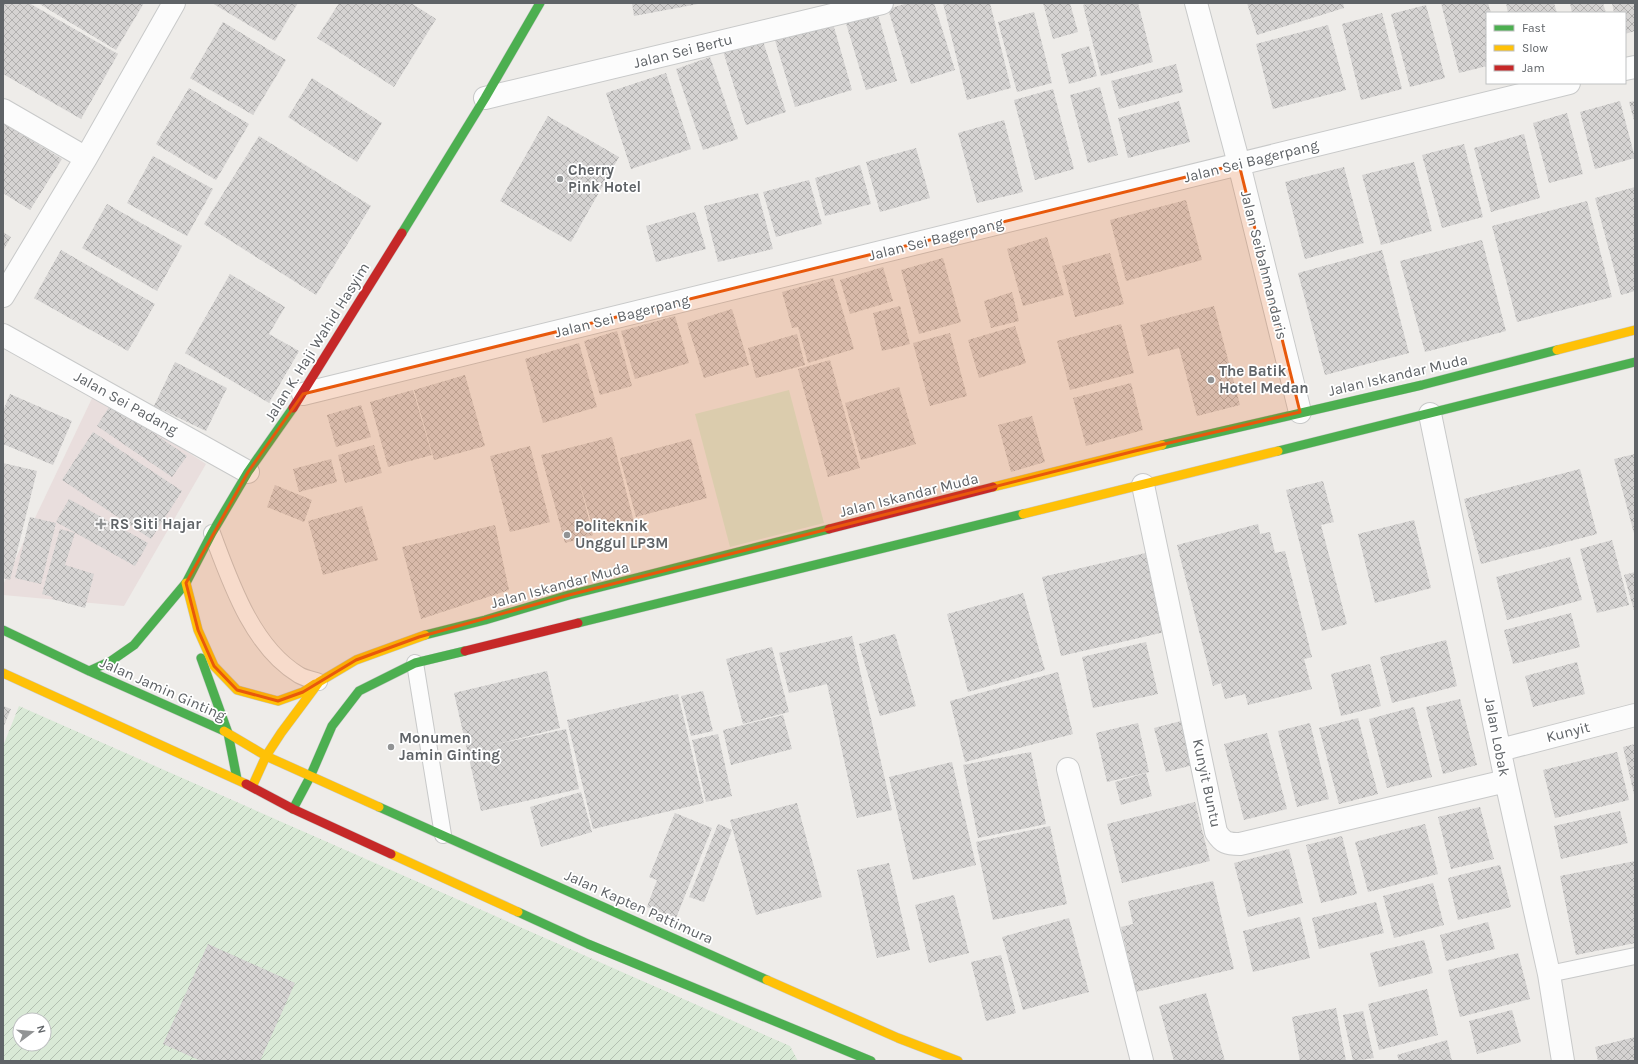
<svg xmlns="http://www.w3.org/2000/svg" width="1638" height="1064" font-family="Karla,sans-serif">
<defs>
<pattern id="garden-furrows" width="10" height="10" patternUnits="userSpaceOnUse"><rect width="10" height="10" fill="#d9e9d6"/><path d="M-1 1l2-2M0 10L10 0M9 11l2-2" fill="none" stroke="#b3c0b1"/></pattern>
<pattern id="building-cross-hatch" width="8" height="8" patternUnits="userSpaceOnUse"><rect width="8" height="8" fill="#d5d3d2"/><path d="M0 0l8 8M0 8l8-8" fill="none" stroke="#b0afae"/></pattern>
</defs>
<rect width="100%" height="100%" fill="#eeece9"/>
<path fill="#e9dedd" d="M95,392l111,72 -82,142 -121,-11v-10z"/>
<path fill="#d9e9d6" d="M789,390l35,133 -94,24 -35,-133z"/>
<path fill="url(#garden-furrows)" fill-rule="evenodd" d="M19,706l771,340 8,15h-795v-315zM20,1020h24v24h-24z"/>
<path fill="url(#building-cross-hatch)" d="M3,3h26l89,51 -37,65 -78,-45z
M38,3h106l-28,47z
M212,3h86l-23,38z
M339,3h72l25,16 -42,68 -77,-49z
M632,3h66v1l-64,12z
M908,3h26l21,67 -44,14 -23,-75z
M943,3h47l21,85 -44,12z
M1043,3h27l8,29 -25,7z
M1089,3h49l15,59 -52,14 -18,-71z
M1247,3h96l1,5 -87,27z
M1441,3h47l3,10h-4v53l-28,7z
M1506,3h48l3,10h-49z
M1570,3h33l3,10h-34z
M1612,3h23v28l-10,3v-21h-11z
M1426,5l19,73 -35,9 -19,-73z
M877,11l20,70 -31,9 -21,-70z
M1034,12l18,71 -35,9 -19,-70z
M1382,13l20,76 -41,11 -19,-76z
M832,20l20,70 -57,17 -21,-70z
M223,22l63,38 -33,55 -63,-37z
M1328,25l18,65 -73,19 -17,-65z
M762,38l24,74 -40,13 -23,-74z
M1089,46l8,30 -28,8 -8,-30z
M710,57l28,82 -35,11 -27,-81z
M1176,64l7,28 -64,17 -8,-28z
M666,73l25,76 -60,20 -25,-76z
M312,78l70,45 -25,39 -69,-45z
M1100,87l18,68 -30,8 -18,-68z
M189,88l60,36 -33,56 -60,-36z
M1053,89l21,80 -39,11 -21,-80z
M1179,101l11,41 -62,16 -10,-40z
M1620,101l15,57 -40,11 -15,-57z
M1635,101v23l-6,-22z
M1567,113l16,61 -34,9 -16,-60z
M548,116l71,41 -48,85 -71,-41z
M1004,120l19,72 -46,11 -19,-70z
M3,123l59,36 -32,51 -27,-17z
M1524,134l16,64 -49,14 -17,-64z
M259,136l112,70 -55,89 -112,-71z
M1464,144l19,73 -41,11 -20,-73z
M916,148l14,50 -50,14 -14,-50z
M153,156l60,33 -26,47 -60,-33z
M1414,162l18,69 -51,14 -19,-70z
M860,165l11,39 -46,12 -10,-38z
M1344,167l20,76 -59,16 -20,-77z
M809,180l13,44 -46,13 -13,-45z
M1635,187v104l-14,4 -26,-97z
M758,193l15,56 -55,13 -14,-56z
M1186,200l16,60 -76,21 -16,-61z
M1587,201l25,96 -95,25 -25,-96z
M107,204l75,42 -25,45 -75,-43z
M695,212l11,37 -50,13 -10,-36z
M3,232l8,5 -8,14z
M1047,237l17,58 -41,11 -16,-57z
M1482,240l24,91 -81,21 -25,-91z
M61,250l94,54 -27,47 -94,-53z
M1382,250l27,103 -84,22 -27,-102z
M1110,253l14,51 -49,13 -13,-51z
M943,258l18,64 -42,12 -18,-64z
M883,267l10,34 -43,13 -10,-34z
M230,274l55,33 -16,27 30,17 -30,52 -84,-50z
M833,278l21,71 -46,14 -10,-36 -6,1 -10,-36z
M1012,292l7,29 -28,7 -7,-27z
M900,306l10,38 -28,7 -9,-38z
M1214,306l26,99 -43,11 -18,-68 -31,8 -8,-31z
M732,309l17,56 -45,13 -17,-55z
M675,316l14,47 -54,16 -14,-48z
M1121,324l13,49 -64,17 -13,-49z
M1015,326l11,37 -47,15 -11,-38z
M617,331l15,55 -32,9 -16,-54z
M950,333l17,63 -37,10 -17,-63z
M797,334l8,31 -49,13 -8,-30z
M579,343l18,64 -54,16 -18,-64z
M830,360l30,108 -32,9 -30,-108z
M175,362l52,26 -21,43 -52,-25z
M465,375l20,71 -51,14 -20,-70z
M1131,383l12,47 -57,16 -13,-48z
M899,387l17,57 -55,16 -16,-57z
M413,390l19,65 -44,12 -18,-65z
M10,394l62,27 -19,44 -50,-21v-33z
M111,404l76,52 -15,21 -75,-51z
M361,405l10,32 -35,10 -9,-32z
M1032,416l13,46 -34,10 -13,-47z
M93,432l89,59 -31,48 -89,-59z
M612,437l22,85 -40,10 -17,-59 16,62 -28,8 -24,-88z
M691,439l16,59 -71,19 -16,-59z
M374,445l8,28 -37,10 -7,-28z
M530,446l20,76 -40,10 -20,-76z
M1635,454v83l-21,-78z
M331,459l6,23 -38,10 -6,-23z
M3,463l34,8 -27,109 -7,-2z
M1580,469l17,65 -116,30 -17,-65z
M1323,481l11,41 -13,3 26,99 -25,7 -36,-141z
M275,485l37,15 -8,22 -37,-15z
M69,499l79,44 -13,23 -79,-44z
M362,506l16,54 -55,15 -15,-54z
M30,517l26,6 -15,61 -26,-6z
M1414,520l17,68 -56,15 -17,-69z
M1258,524l2,10 10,-2 5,21 10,-2 27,106 -8,2 8,30 -64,16 -3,-11 -20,5 -4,-16 -8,3 -36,-141z
M495,525l14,65 -88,29 -19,-72z
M60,529l15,4 -10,32 29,9 -9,34 -33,-9 1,-2 -11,-3z
M1612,540l17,65 -32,8 -17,-64z
M1150,552l19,79 -108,25 -19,-79z
M1570,557l12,43 -75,20 -11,-43z
M1635,572v42l-11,-39z
M1023,593l22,77 -77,22 -21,-78z
M1571,613l9,34 -67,17 -9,-34z
M895,634l21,72 -36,10 -21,-72z
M852,636l40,174 -35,8 -30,-134 -38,9 -10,-40z
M1446,640l11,46 -65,17 -12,-46z
M1146,642l12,52 -65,14 -11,-51z
M772,647l17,65 -46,12 -17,-65z
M1577,662l8,32 -52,13 -8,-31z
M1370,664l11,42 -40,10 -10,-42z
M547,671l13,57 -67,17 73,-16 13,60 -98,22 -27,-118z
M1058,672l15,62 -108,28 -15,-61z
M703,691l10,40 -22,5 -10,-40z
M678,694l26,109 -111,26 -26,-109z
M1460,699l17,66 -34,9 -17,-67z
M3,706l8,3 -8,19z
M1414,707l18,70 -45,11 -18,-69z
M783,715l9,34 -61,16 -8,-35z
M1358,718l20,76 -39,10 -20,-76z
M1181,721l12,44 -27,7 -12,-44z
M1138,723l11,49 -42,10 -11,-49z
M1310,723l19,76 -32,8 -19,-76z
M1267,733l20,76 -43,11 -20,-76z
M718,734l14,62 -26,6 -14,-62z
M1635,744v50h-1l-11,-47z
M1031,752l15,72 -68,14 -15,-73z
M1617,752l12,48 -74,18 -12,-48z
M952,762l24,103 -63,15 -24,-103z
M1146,773l6,23 -31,9 -6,-23z
M581,792l11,40 -51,15 -11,-40z
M1195,802l15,59 -88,22 -15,-59z
M797,803l25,94 -66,18 -26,-95z
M1480,807l14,52 -43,10 -13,-52z
M1620,811l8,32 -67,16 -7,-33z
M675,813l37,15 -36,90 -29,-11 10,-27 -8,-3z
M718,824l14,6 -28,72 -15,-5z
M1425,824l13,50 -70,18 -13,-50z
M1050,826l17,78 -74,16 -17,-78z
M1342,836l15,58 -36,9 -15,-58z
M1289,849l14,54 -55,14 -14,-54z
M1635,861v82l-59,12 -16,-79z
M889,863l21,87 -33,8 -20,-88z
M1500,865l11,42 -53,13 -10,-42z
M1213,881l21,88 -98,23 -15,-65 12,-3 -5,-23z
M1433,883l11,42 -50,13 -11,-42z
M954,895l15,58 -40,10 -14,-58z
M1376,902l8,31 -65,16 -7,-31z
M1300,917l10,41 -57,14 -10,-41z
M1069,918l20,74 -66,18 -21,-73z
M1488,922l7,27 -49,12 -6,-26z
M1424,940l9,33 -54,14 -9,-34z
M208,944l87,39 -35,78h-59l-38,-17z
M1518,953l12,46 -70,18 -12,-47z
M1001,955l15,58 -30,8 -15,-59z
M1427,989l11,46 -59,15 -11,-46z
M1206,993l19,68h-51l-15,-55z
M1336,1008l10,53h-46l-8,-44z
M1512,1010l9,32 -44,12 -8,-33z
M1363,1011l11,47 -21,3 -10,-46z
M1635,1037v24h-37l-3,-14z
M1447,1040l5,21h-53l-2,-6z"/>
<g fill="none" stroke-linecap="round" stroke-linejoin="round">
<g stroke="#c8c9c9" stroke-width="18">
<path id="lane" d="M212,533c18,48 40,114 87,142 5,3 14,5 20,7
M415,663l28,172
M1549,974l86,-18"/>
</g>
<g stroke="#c8c9c9" stroke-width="24">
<path id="street" d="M1196,3l43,161 61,248
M1625,69l10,-2
M485,98l397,-95
M3,110l83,48
M3,296l83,-138 88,-155
M3,335l245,137
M303,394l1266,-311
M1430,414l76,367 43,193 14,87
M1143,485l73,347c7,11 11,12 24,12l266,-63
M1500,750l135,-35
M1068,769l74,292"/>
</g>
<g stroke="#c8c9c8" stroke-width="10">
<path id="fast" d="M402,233l83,-135 55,-95
M1162,445l260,-60 135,-35
M1278,451l357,-89
M578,623l445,-109
M3,630l86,41 135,60
M425,635l60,-15 84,-25 260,-66
M201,658l27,75 9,46
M89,671l22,-10 23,-16 52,-62 26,-50 36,-61 45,-64
M379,807l388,173
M293,809l17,-32 22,-51 27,-35 56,-28 50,-12
M518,912l70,32 283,117"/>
</g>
<g stroke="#c8c9c8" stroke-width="10">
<path id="slow" d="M1557,350l78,-20
M993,487l169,-42
M1023,514l255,-63
M186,583l12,47 16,36 23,24 41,11 25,-9 12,-8
M3,673l243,111
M224,731l42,25 113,51
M252,787l14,-31 15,-23 38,-51 37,-22 69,-25
M391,854l127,58
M767,980l131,58 60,23"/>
</g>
<g stroke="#c8c9c8" stroke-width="10">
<path id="jam" d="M293,408l109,-175
M829,529l164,-42
M465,651l113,-28
M246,784l47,25 98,45"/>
</g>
<use href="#lane" stroke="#fcfcfc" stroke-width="16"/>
<use href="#street" stroke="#fcfcfc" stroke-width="22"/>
<use href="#fast" stroke="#4caf50" stroke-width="9"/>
<use href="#slow" stroke="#ffc107" stroke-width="9"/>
<use href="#jam" stroke="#c62828" stroke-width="9"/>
</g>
<path fill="#e8590c" fill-opacity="0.2" stroke="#e8590c" stroke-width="3" stroke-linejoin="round" d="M1239,164l61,248 -165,39 -566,144 -150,42 -63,23 -53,32 -25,9 -41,-11 -23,-24 -16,-36 -12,-47 62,-111 55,-78z"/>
<g fill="#919394" stroke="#fff" stroke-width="1.5">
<circle cx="560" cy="179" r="4"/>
<circle cx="1211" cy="380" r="4"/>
<path d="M99 518h4v4h4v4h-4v4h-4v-4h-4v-4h4z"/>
<circle cx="567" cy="535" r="4"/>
<circle cx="391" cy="747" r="4"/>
</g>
<g text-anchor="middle" stroke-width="3.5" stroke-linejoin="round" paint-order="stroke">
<g font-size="15" fill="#5f6367" stroke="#fff">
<text transform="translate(683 51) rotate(-14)" y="5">Jalan Sei Bertu</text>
<text transform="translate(1251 161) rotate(-14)" y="5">Jalan Sei Bagerpang</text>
<text transform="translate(936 239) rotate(-14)" y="5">Jalan Sei Bagerpang</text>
<text transform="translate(1264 265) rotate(76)" y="5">Jalan Seibahmandaris</text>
<text transform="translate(622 316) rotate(-14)" y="5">Jalan Sei Bagerpang</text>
<text transform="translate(317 342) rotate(-58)" y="5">Jalan K. Haji Wahid Hasyim</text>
<text transform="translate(1398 375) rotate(-13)" y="5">Jalan Iskandar Muda</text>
<text transform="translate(126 403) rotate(29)" y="5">Jalan Sei Padang</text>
<text transform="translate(909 495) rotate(-14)" y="5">Jalan Iskandar Muda</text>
<text transform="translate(560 585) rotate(-15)" y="5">Jalan Iskandar Muda</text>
<text transform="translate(163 689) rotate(24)" y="5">Jalan Jamin Ginting</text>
<text transform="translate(1568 732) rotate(-14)" y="5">Kunyit</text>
<text transform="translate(1497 737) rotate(79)" y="5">Jalan Lobak</text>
<text transform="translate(1207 783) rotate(78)" y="5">Kunyit Buntu</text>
<text transform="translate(639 907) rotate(24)" y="5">Jalan Kapten Pattimura</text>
</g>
<g font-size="15" font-weight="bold" fill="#5f6367" stroke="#fff" text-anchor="start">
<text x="568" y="175">Cherry<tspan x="568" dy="17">Pink Hotel</tspan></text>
<text x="1219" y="376">The Batik<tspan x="1219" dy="17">Hotel Medan</tspan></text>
<text x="110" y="529">RS Siti Hajar</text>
<text x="575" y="531">Politeknik<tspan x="575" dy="17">Unggul LP3M</tspan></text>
<text x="399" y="743">Monumen<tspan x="399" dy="17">Jamin Ginting</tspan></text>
</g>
</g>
<rect width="1638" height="1064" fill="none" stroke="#5f6367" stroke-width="8"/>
<rect x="1486" y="12" width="140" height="72" fill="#ffffff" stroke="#bfc1c2"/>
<rect x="1494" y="25" width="20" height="6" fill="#4caf50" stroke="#bfc1c2"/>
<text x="1522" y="32" font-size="12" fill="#5f6367">Fast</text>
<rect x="1494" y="45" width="20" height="6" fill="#ffc107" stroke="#bfc1c2"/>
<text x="1522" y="52" font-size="12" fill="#5f6367">Slow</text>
<rect x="1494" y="65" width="20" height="6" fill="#c62828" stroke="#bfc1c2"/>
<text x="1522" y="72" font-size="12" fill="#5f6367">Jam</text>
<g transform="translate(32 1032) rotate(74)"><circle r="19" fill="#ffffff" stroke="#bfc1c2"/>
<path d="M0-3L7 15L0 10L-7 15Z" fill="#919394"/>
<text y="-6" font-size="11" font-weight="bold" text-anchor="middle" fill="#5f6367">N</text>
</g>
</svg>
